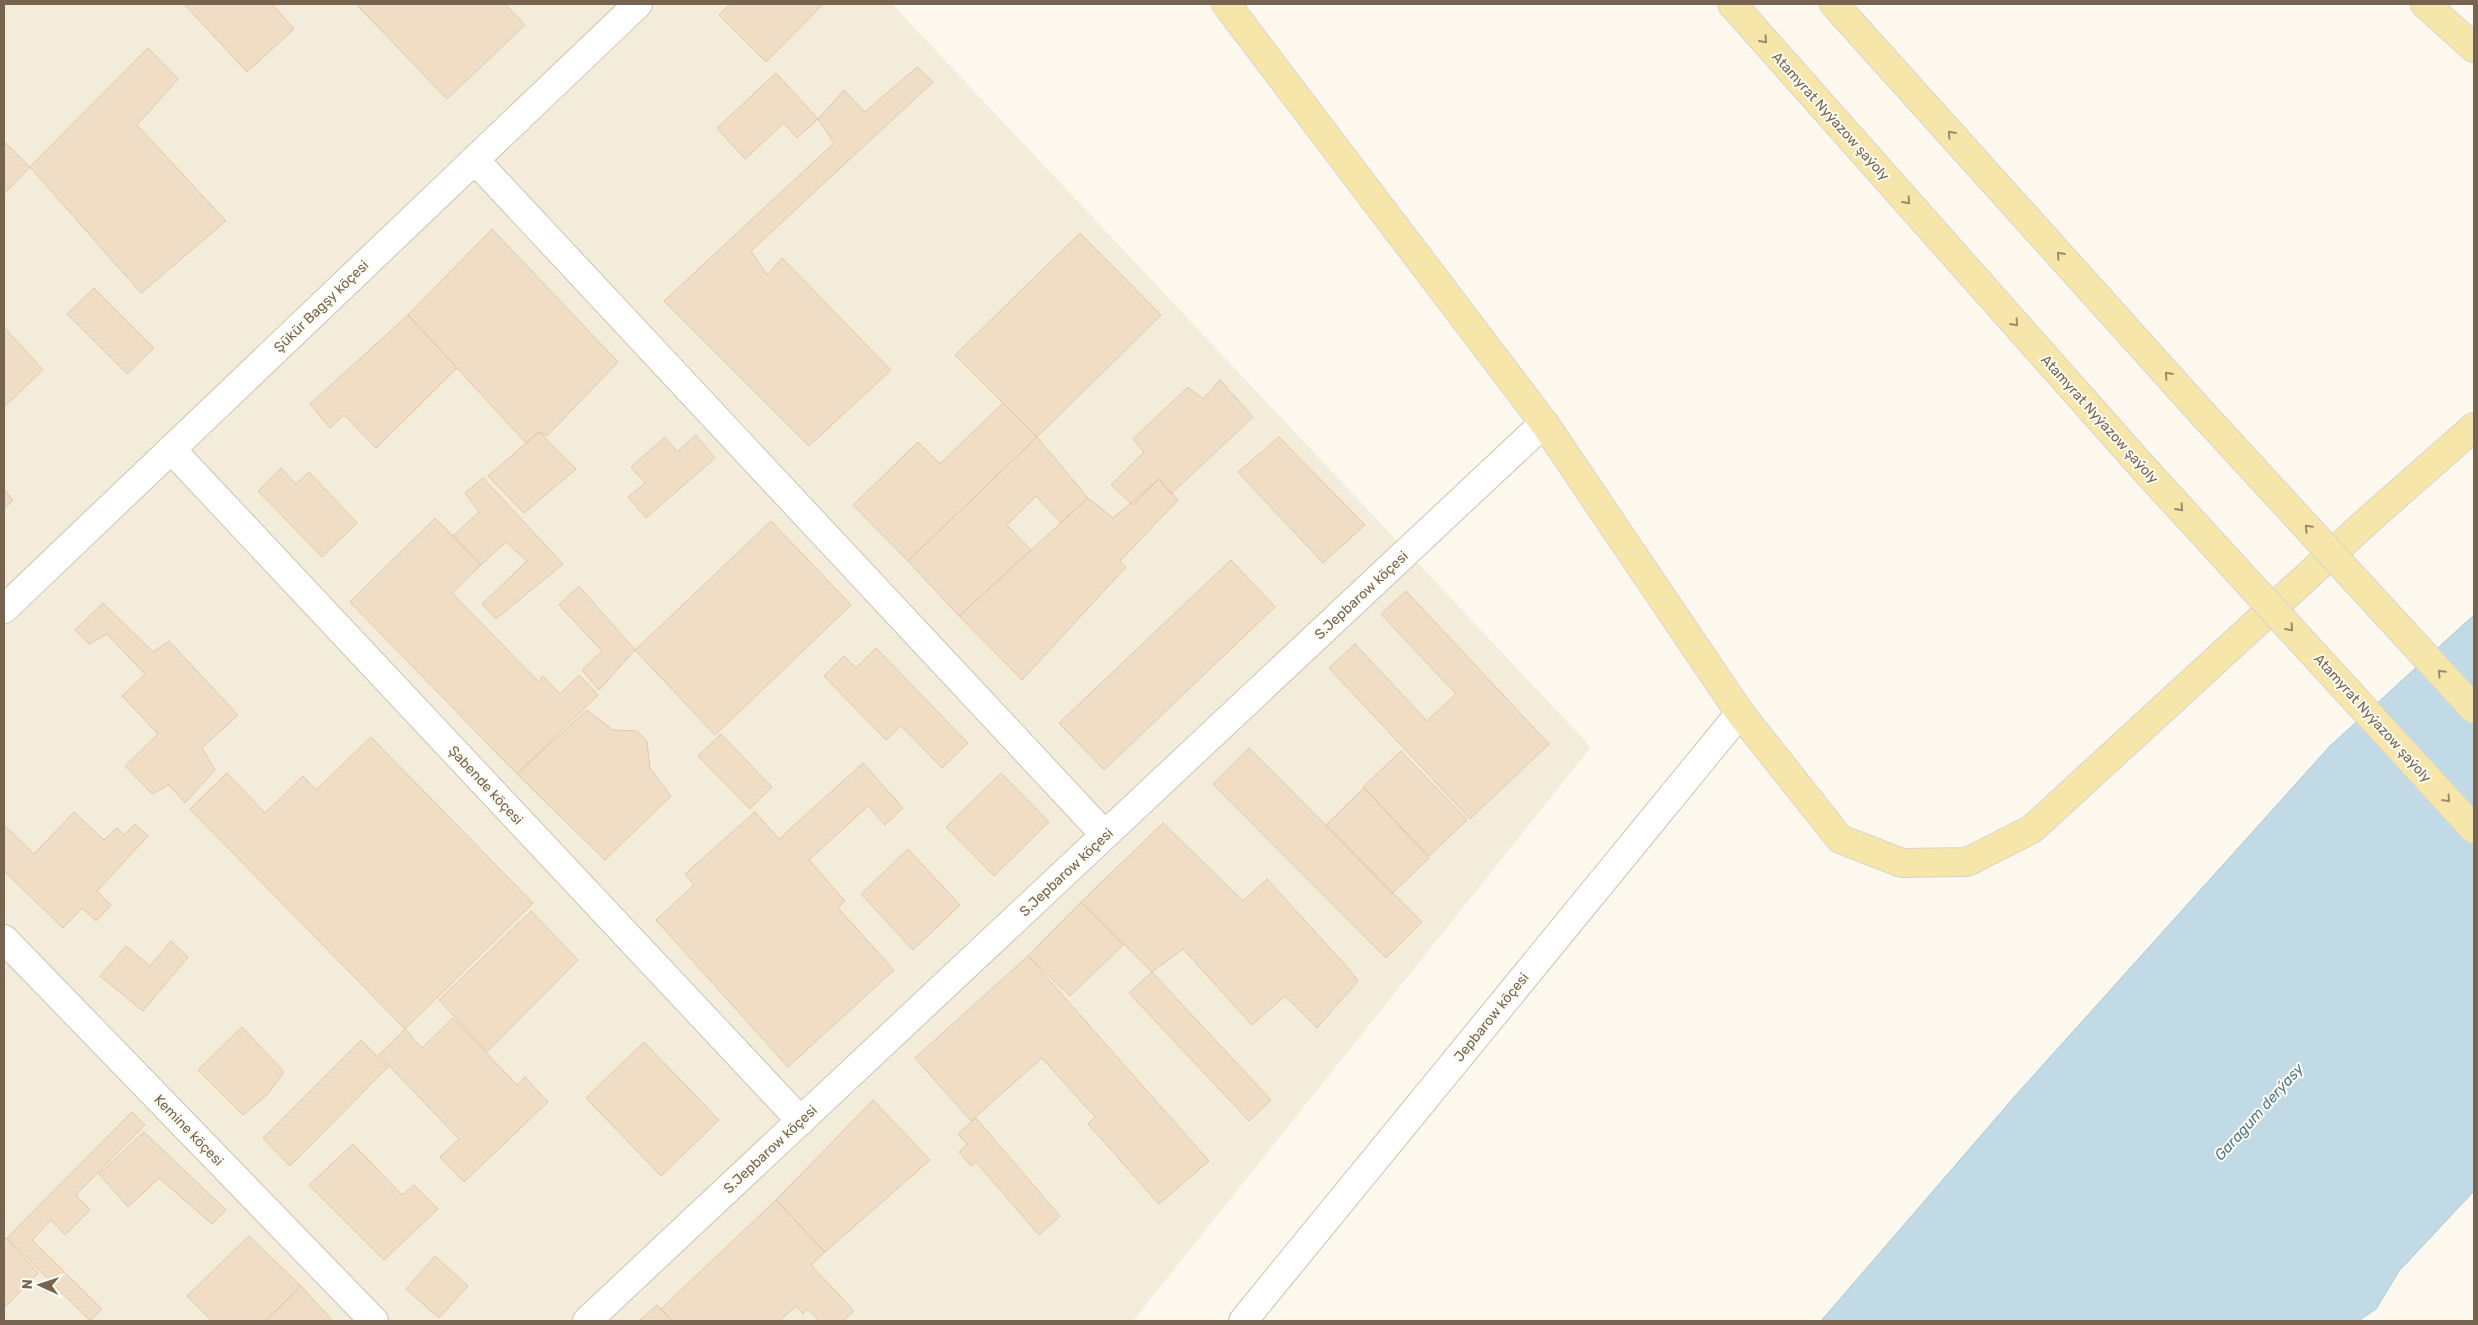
<svg xmlns="http://www.w3.org/2000/svg" width="2478" height="1325" font-family="Rubik,sans-serif">
<rect width="100%" height="100%" fill="#fcf8ed"/>
<path fill="#f3ecdb" d="M4,4h888l699,743 -458,574h-1129z"/>
<path fill="#c1dae5" stroke="#a8c8d7" d="M2474,615v576l-75,80 -23,38 -18,12h-537l195,-226 314,-349z"/>
<path fill="#f0ddc6" stroke="#e2c7a7" d="M184,4h88l22,25 -47,43z
M356,4h149l20,21 -78,74z
M730,4h93l-57,58 -47,-47z
M148,48l30,31 -41,46 89,96 -85,72 -111,-126z
M917,67l16,15 -182,169 16,24 15,-17 109,112 -82,76 -145,-145 170,-158 -16,-24 26,-29 21,22z
M776,73l42,46 -21,19 -13,-15 -39,36 -28,-31z
M4,141l26,26 -26,27z
M492,229l126,133 -71,74 -8,-4 -13,11 -118,-128z
M1080,233l81,82 -124,122 -82,-82z
M94,288l60,60 -27,26 -60,-60z
M408,315l49,53 -81,80 -32,-33 -14,13 -20,-24z
M4,327l39,43 -39,37z
M1220,380l33,37 -82,77 -12,-15 -26,26 -22,-20 33,-33 -11,-13 55,-52 15,12z
M1003,403l34,34 -129,124 -55,-56 65,-63 22,22z
M539,432l37,37 -52,44 -36,-37z
M696,435l19,23 -69,60 -18,-21 17,-14 -14,-16 34,-30 12,15z
M1037,437l51,61 -27,25 -25,-27 -29,29 24,25 -72,66 -51,-55z
M1279,437l86,88 -42,38 -85,-91z
M281,468l15,16 13,-12 48,51 -35,34 -64,-66z
M483,478l80,86 -67,55 -14,-15 45,-43 -21,-19 -25,23 -28,-29 26,-24 -14,-19z
M1159,479l19,21 -58,61 6,6 -104,113 -63,-64 129,-118 25,20z
M4,489l9,11 -9,9z
M435,518l46,47 -29,28 87,89 4,-6 17,18 19,-19 19,20 -81,79 -167,-172z
M771,521l80,84 -136,130 -80,-85z
M1231,560l44,47 -171,163 -45,-47z
M579,586l56,64 -36,40 -17,-20 20,-19 -43,-46z
M1406,591l143,153 -79,75 -141,-151 26,-24 72,77 29,-27 -75,-80z
M103,603l50,49 16,-11 69,74 -36,33 13,22 -30,33 -16,-18 -17,9 -27,-28 33,-32 -36,-38 23,-22 -38,-40 -18,10 -14,-14z
M876,648l92,95 -26,25 -41,-42 -15,14 -62,-64 20,-20 12,12z
M587,710l26,20 24,1 10,10 3,27 21,28 -66,64 -88,-86z
M721,734l51,53 -22,22 -52,-53z
M371,737l162,166 -128,126 -215,-220 37,-36 38,40 38,-37 13,14z
M1249,748l173,174 -36,36 -173,-174z
M1401,751l66,69 -38,36 -66,-69z
M863,763l40,45 -18,17 -17,-19 -59,54 36,41 -7,7 56,62 -106,97 -132,-147 38,-35 -9,-11 70,-62 24,27z
M1001,773l48,49 -55,54 -48,-49z
M1364,788l65,70 -37,36 -66,-69z
M74,812l30,28 13,-12 7,7 11,-11 13,12 -51,55 14,14 -15,16 -14,-13 -19,20 -59,-57v-46l30,29z
M1163,823l80,78 24,-22 81,89 10,13 -41,47 -32,-32 -33,29 -69,-76 -31,23 -71,-70z
M908,849l52,56 -47,45 -52,-56z
M1081,902l42,43 -53,51 -42,-40z
M531,911l47,49 -91,92 -48,-52z
M171,941l17,16 -45,54 -43,-35 26,-30 24,20z
M1028,956l181,205 -50,43 -71,-80 7,-7 -53,-59 -71,63 -56,-63z
M1152,972l119,128 -22,21 -120,-128z
M453,1018l64,67 8,-8 23,25 -84,80 -24,-25 19,-18 -80,-84 26,-26 17,19z
M242,1027l42,45 -17,23 -24,20 -45,-45z
M361,1040l27,27 -98,99 -27,-28z
M644,1042l75,78 -58,56 -75,-78z
M873,1100l57,60 -105,92 -49,-52z
M132,1112l13,13 -69,70 14,15 -25,25 -14,-15 -19,20 70,69 -12,12 -83,-83z
M976,1118l84,98 -21,19 -63,-73 -5,4 -12,-14 8,-8 -9,-10z
M144,1132l82,78 -14,14 -53,-46 -31,29 -29,-33z
M353,1144l49,51 12,-10 24,24 -54,51 -75,-75z
M776,1200l49,52 -14,13 43,46 -11,10h-24l-11,-12 -5,5 -7,-8 -17,15h-107l-11,-12z
M4,1236l34,37 -34,35z
M249,1236l52,50 -36,35h-53l-25,-25z
M435,1256l33,30 -29,32 -33,-29z
M301,1286l32,35h-68z
M657,1305l15,16h-33z"/>
<g fill="none" stroke-linecap="round" stroke-linejoin="round">
<g stroke="#cec3b2" stroke-width="30">
<path id="minor" d="M475,160l630,675
M171,449l630,672
M4,609l634,-605
M4,939l370,382
M587,1321l957,-898
M1243,1321l497,-608"/>
</g>
<g stroke="#d9d4ce" stroke-width="30">
<path id="major" d="M1226,4l318,419 196,290 100,126 62,24 65,-1 65,-33 342,-314 100,-88
M1732,4l415,468
M1834,4l367,408
M2425,4l49,44"/>
</g>
<use href="#minor" stroke="#fff" stroke-width="28"/>
<use href="#major" stroke="#f6e6aa" stroke-width="28"/>
<g stroke="#d9d4ce" stroke-width="30" stroke-linecap="butt">
<path id="major-bridge" d="M2201,412l273,297
M2147,472l327,357"/>
</g>
<use href="#major-bridge" stroke="#f6e6aa" stroke-width="28"/>
</g>
<defs><path id="oneway-chevron" d="M-2-3.5L2.5 0L-2 3.5" fill="none" stroke-width="1.6" stroke-linecap="round" stroke-linejoin="round" transform="scale(1.25)"/></defs>
<g stroke="#9d8b6b">
<use href="#oneway-chevron" transform="translate(1764 40) rotate(48)"/>
<use href="#oneway-chevron" transform="translate(1951 134) rotate(-132)"/>
<use href="#oneway-chevron" transform="translate(1907 201) rotate(48)"/>
<use href="#oneway-chevron" transform="translate(2060 255) rotate(-132)"/>
<use href="#oneway-chevron" transform="translate(2015 323) rotate(48)"/>
<use href="#oneway-chevron" transform="translate(2168 375) rotate(-132)"/>
<use href="#oneway-chevron" transform="translate(2180 508) rotate(48)"/>
<use href="#oneway-chevron" transform="translate(2308 528) rotate(-133)"/>
<use href="#oneway-chevron" transform="translate(2290 628) rotate(48)"/>
<use href="#oneway-chevron" transform="translate(2441 673) rotate(-133)"/>
<use href="#oneway-chevron" transform="translate(2447 799) rotate(48)"/>
</g>
<g text-anchor="middle" stroke-width="4" stroke-linejoin="round" paint-order="stroke">
<g font-size="14" fill="#776450" stroke="#fefcf3">
<text transform="translate(1831 116) rotate(48)" y="5">Atamyrat Nyýazow şaýoly</text>
<text transform="translate(321 306) rotate(-44)" y="5">Şükür Bagşy köçesi</text>
<text transform="translate(2100 419) rotate(48)" y="5">Atamyrat Nyýazow şaýoly</text>
<text transform="translate(1361 595) rotate(-43)" y="5">S.Jepbarow köçesi</text>
<text transform="translate(2373 718) rotate(48)" y="5">Atamyrat Nyýazow şaýoly</text>
<text transform="translate(486 785) rotate(47)" y="5">Şabende köçesi</text>
<text transform="translate(1066 872) rotate(-43)" y="5">S.Jepbarow köçesi</text>
<text transform="translate(1491 1017) rotate(-51)" y="5">Jepbarow köçesi</text>
<text transform="translate(189 1130) rotate(46)" y="5">Kemine köçesi</text>
<text transform="translate(770 1149) rotate(-43)" y="5">S.Jepbarow köçesi</text>
</g>
<g font-size="15" font-style="italic" fill="#4d7a90" stroke="#fefcf3">
<text transform="translate(2259 1112) rotate(-48)" y="5">Garagum derýasy</text>
</g>
</g>
<rect width="2478" height="1325" fill="none" stroke="#776450" stroke-width="10"/>
<g transform="translate(40 1285) rotate(273)" stroke="#fefcf3" stroke-width="4" paint-order="stroke">
<path d="M0-4L9 19L0 12L-9 19Z" fill="#776450"/>
<text y="-8" font-size="14" font-weight="bold" text-anchor="middle" fill="#776450">N</text>
</g>
</svg>
